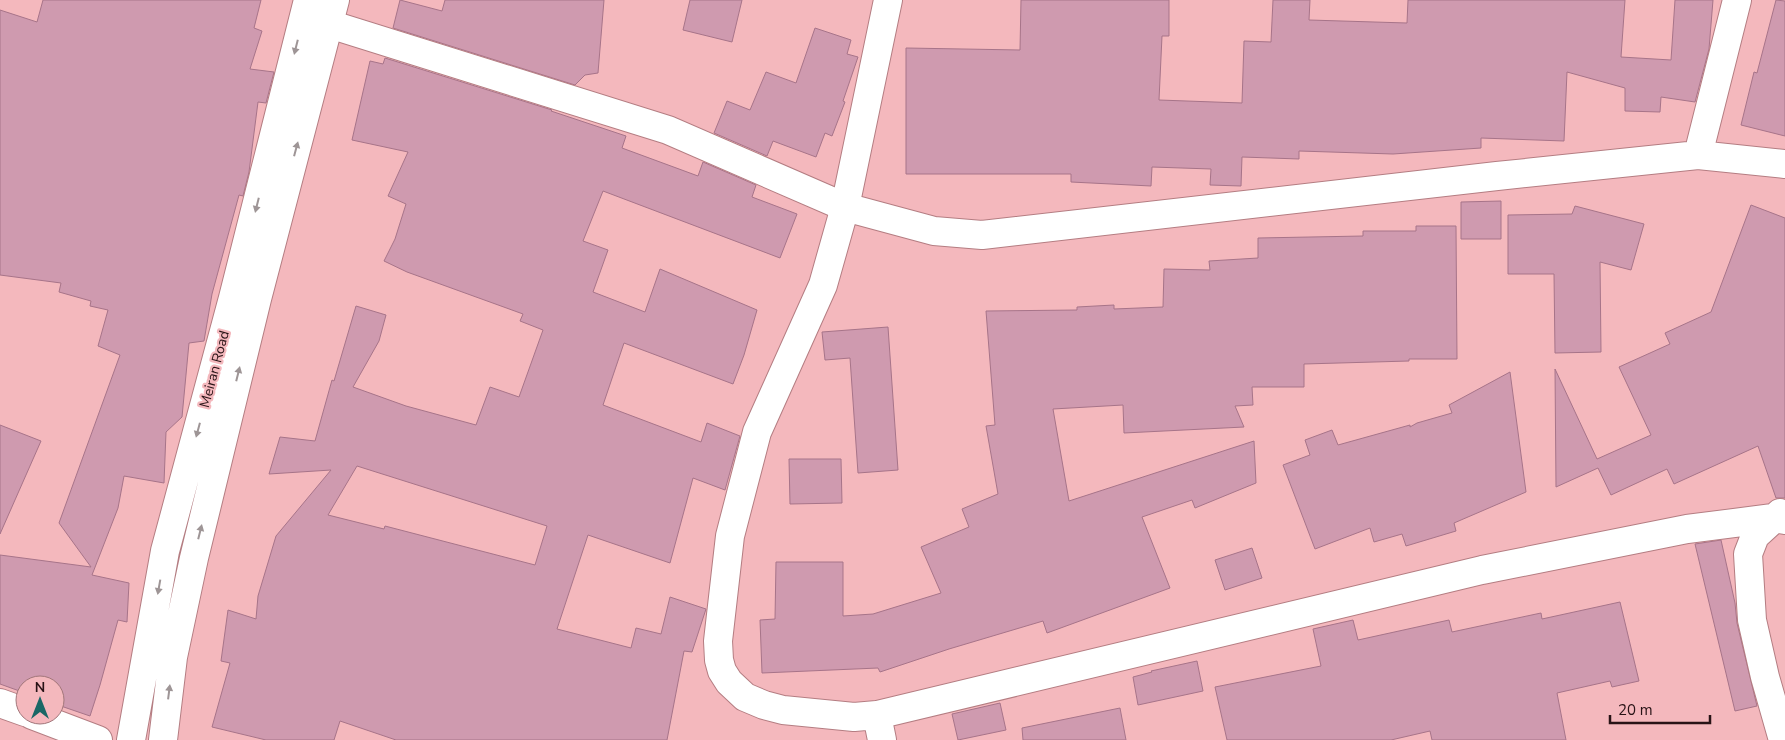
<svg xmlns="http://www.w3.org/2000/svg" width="1785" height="740" font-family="'Nunito Sans',sans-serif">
<rect width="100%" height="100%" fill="#f4b8bd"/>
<path fill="#cf9aaf" stroke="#a77489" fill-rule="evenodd" d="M43,0h218l-7,28 8,3 -12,38 24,3 -8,31 -8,-1 -9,70 -6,24 -4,-1 -27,99 -8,47 -15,2 -7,74 -16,15 -2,51 -40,-7 -6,32 -26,67 37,8 -2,39 -9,-2 -18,65 -10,31 -35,-12v-19h-30v8l-25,-9v-129l91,12 -32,-44 61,-168 -22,-9 10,-36 -18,-4 1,-5 -32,-9 2,-9 -61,-8v-265l37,12z
M400,0l42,11 3,-11h159l-6,73 -13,2 -10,10 -182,-57z
M690,0h52l-10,42 -49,-12z
M1021,0h148v36h-7l-3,64 83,3 2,-62 27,1 2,-42h37l-1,20 98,3 1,-23h217l-4,57 50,3 4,-60h38l-4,49 -14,53 -34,-5 -1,15 -35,-1v-23l-58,-16 -3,69 -83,-3v10l-88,6 -94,-3v8l-57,-2 -1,29 -31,-1 1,-16 -59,-2 -1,19 -80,-4v-8h-165v-126l114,2z
M1776,0l9,1v135l-44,-11 13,-53 3,1z
M815,28l36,12 -4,14 11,3 -15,44 2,1 -13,34 -7,-3 -9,24 -43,-16 -6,15 -53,-23 13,-32 23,9 16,-38 30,11z
M385,58l167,52 -1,1 75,25 -4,12 76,28 5,-14 53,23 -4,12 45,17 -17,44 -177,-67 -20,50 25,9 -15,42 52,20 15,-43 97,41 -13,45 -11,29 -109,-41 -21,62 98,37 6,-19 33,13 -15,54 -32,-12 -23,85 -82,-28 -31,94 74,19 5,-20 25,6 9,-37 36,12 -14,43 -8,-1 -17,89h-271l-56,-19 -6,19h-68l-54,-13 18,-64 -9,-2 7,-51 28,9 2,-23 18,-60 55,-66 -62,4 11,-37 35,4 17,-61 2,1 22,-75 30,9 -7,26 -26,46 53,19 70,19 14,-38 29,10 24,-67 -23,-9 3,-7 -116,-42 -23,-11 11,-22 11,-35 -18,-8 20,-44 -56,-12 18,-79 13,3zM357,466l190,60 -12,39 -150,-39 -1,3 -56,-14z
M1501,201v38h-40v-37z
M1751,205l34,13v280h-9l-18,-52 -84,38 -7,-15 -56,26 -13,-27 -42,19 -1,-118 42,90 54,-24 -32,-68 51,-23 -5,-11 46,-21z
M1575,206l69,18 -13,46 -31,-8 1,90 -46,1 -1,-79h-46v-59l64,-1z
M1416,226h40l1,133h-48v2l-105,3v23h-52l1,18 -18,1 9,21 -120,6 -1,-28 -70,4 16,92 185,-60 2,42 -61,25 -3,-8 -50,17 28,71 -123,45 -4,-12 -94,28 -69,23 -2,-4 -116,5 -2,-53 15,-1 1,-57h67v54l30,-2 68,-21 -20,-46 48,-20 -7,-18 36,-15 -12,-68 9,-1 -9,-114 91,-1v-3l37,-2v4l49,-2 1,-38 46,1 -1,-9 49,-3v-20l105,-2v-5h53z
M888,327l10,143 -40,3 -8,-115 -25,2 -3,-28z
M1510,372l16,120 -72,31 2,8 -50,15 -4,-12 -28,8 -4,-14 -55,21 -32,-84 27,-10 -5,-15 27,-10 6,15 72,-20v2l7,-4 35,-10 -3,-8z
M0,425l41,16 -41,93z
M789,459h52l1,44 -52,1z
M1721,540l14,63 2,20 20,83 -22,5 -40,-167z
M1252,548l10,30 -37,12 -10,-30z
M1620,602l19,79 -27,6 -2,-6 -53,12 9,47h-134l-2,-9 -39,9h-164l-12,-53 106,-21 -8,-37 40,-9 5,20 91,-20 3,12 89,-19 1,6z
M1197,661l6,30 -65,14 -5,-28 19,-5 -1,-1z
M1000,703l6,27 -48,10 -6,-26z
M1120,708l6,32h-103l-1,-12z"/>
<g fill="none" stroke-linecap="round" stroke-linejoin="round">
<g stroke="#b47d82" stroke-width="30">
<path id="minor" d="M888,0l-43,207 -22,78 -66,147 -27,104 -12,105 1,19 3,11 7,11 16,15 19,8 19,5 71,7 23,-2 605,-145 205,-41 86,-11 12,2
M329,24l339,106 177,77 89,24 48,4 515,-59 201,-21 87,9
M1698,155l39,-155
M1780,513l-25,23 -7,18 4,66 13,57 18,63
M0,703l25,9
M32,715l66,25
M877,715l5,25"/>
</g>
<g stroke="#b47d82" stroke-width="30">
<path id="secondary" d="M131,740l34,-189 68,-253 75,-298
M163,740l10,-83 21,-99 63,-259 78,-299"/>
</g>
<use href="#minor" stroke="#fff" stroke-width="28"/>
<use href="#secondary" stroke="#fff" stroke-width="28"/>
</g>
<defs><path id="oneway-solid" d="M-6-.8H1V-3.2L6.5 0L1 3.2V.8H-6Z" transform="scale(1.25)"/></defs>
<g fill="#9e9596">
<use href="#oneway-solid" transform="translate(296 47) rotate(104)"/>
<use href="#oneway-solid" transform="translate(296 149) rotate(-75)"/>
<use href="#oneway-solid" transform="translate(257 205) rotate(104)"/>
<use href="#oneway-solid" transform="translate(238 374) rotate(-76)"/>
<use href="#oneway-solid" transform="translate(198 430) rotate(105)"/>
<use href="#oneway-solid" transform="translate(200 532) rotate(-76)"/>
<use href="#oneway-solid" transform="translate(159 587) rotate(100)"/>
<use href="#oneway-solid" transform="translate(169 692) rotate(-83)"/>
</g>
<g text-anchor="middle" stroke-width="4.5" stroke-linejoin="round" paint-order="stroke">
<g font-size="14" fill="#281316" stroke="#f4b8bd">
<text transform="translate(214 369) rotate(-75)" y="5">Meiran Road</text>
</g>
</g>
<g transform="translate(40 700)"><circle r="24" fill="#f4b8bd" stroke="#a2767a"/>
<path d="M0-4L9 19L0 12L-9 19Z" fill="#1a6766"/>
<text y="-8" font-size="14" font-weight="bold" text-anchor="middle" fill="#281316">N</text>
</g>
<path d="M1610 715v8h100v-8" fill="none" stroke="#281316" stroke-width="2.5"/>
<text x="1618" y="715" font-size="15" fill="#281316" stroke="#f4b8bd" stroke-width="4" paint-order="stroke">20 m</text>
</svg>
